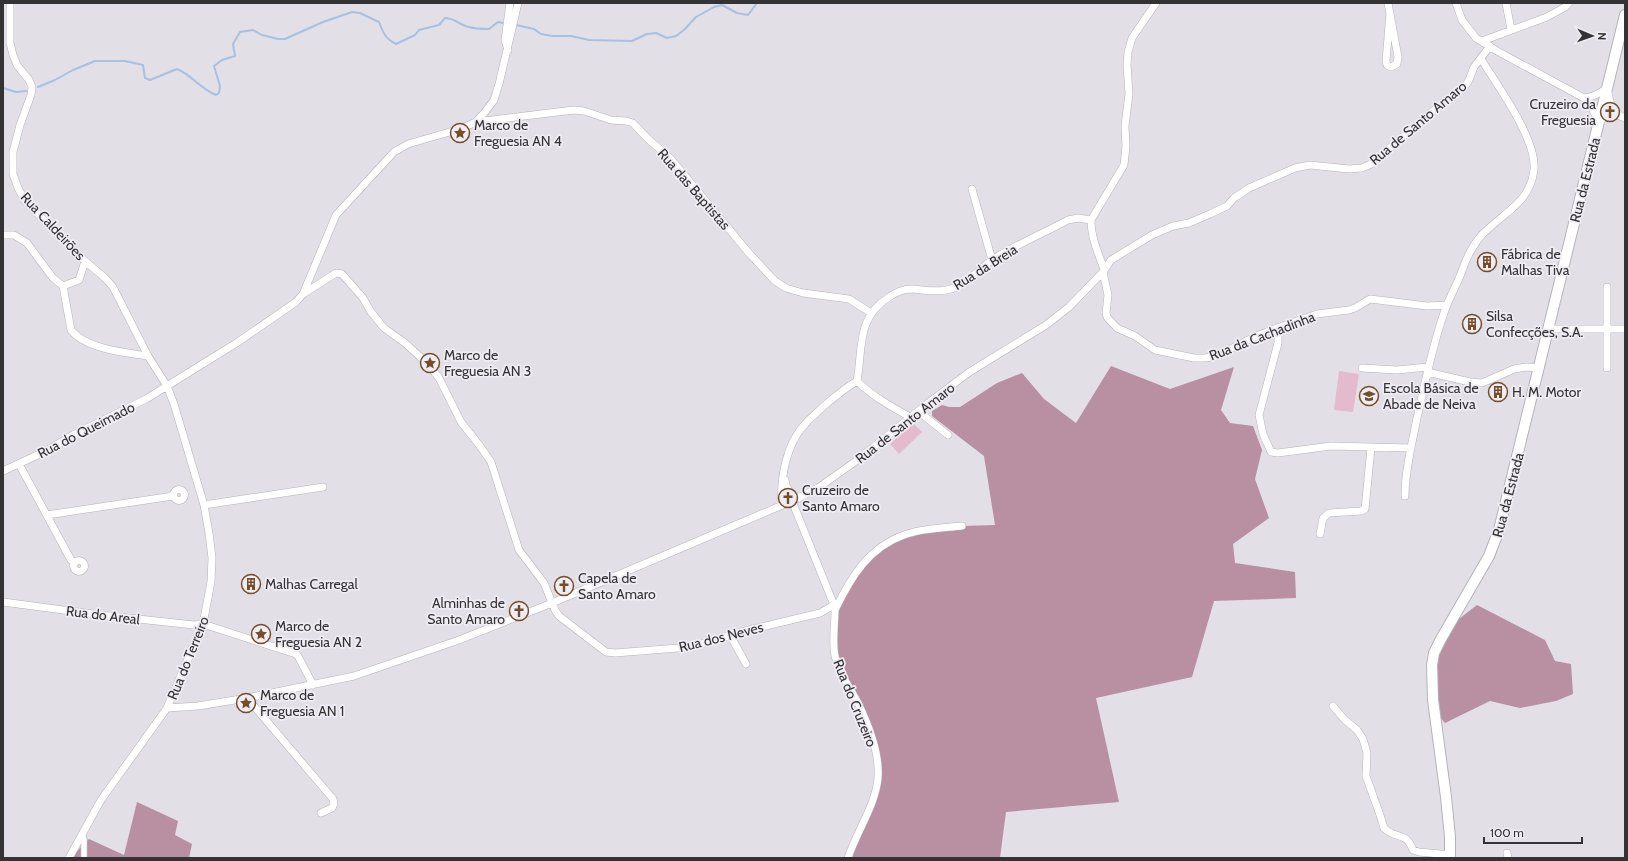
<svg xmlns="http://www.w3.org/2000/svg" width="1628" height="861" font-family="Cabin,sans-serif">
<rect width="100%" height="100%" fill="#e2dfe6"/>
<path fill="#e4bacd" d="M1339,371l20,3 -6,38 -19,-2z
M913,423l9,9 -23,22 -9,-10z"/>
<path fill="#b98fa2" d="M1111,366l59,23 64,-22 -13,43 9,13 23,3 9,24 -7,29 14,39 -36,26 2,19 60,9 1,26 -82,3 -22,76 -96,21 23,104 -113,10 -6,46h-155l3,-1 30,-79 -6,-39 -31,-66 -6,-38v-25l31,-50 39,-25 57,-9 33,-1 -11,-69 -52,-40v-5l10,-6 7,2h11l37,-24 25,-10 22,26 32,24z
M1477,605l68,35 10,21 16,3 2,30 -17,7 -36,7 -30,-7 -45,22 -9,-10 -4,-40 18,-47z
M137,802l41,19 -3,14 17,9 -3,14h-117l7,-9 10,-10 35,16z"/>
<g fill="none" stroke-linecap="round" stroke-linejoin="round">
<path stroke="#a6c1e2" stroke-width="2" d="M516,25l18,4 7,5 11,2h19l18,4 43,1 15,-7 9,-1 11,5 9,-2 8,-6 12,-13 18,-10 8,-2 15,8 11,2 9,-12
M38,87l17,-7 18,-10 22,-9h30l18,4 2,13 5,2 27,-11c15,6 22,19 39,26l3,-2 1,-7 -6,-20 8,-6 13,-4 -2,-12 7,-12 13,-2 9,5 16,4h7l38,-17 29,-10 8,1 19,9c4,11 7,17 17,22l19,-9 4,-5 20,-5 6,-7c9,0 15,7 24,9 6,2 13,2 20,2l9,-7 5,1
M3,88l13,4 10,-1"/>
<g stroke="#b5b3ba" stroke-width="7">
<path id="pedestrian" d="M82,835l2,4v19"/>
</g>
<g stroke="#b5b3ba" stroke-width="8">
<path id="minor" d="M10,3v40l3,12 4,10 12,15 3,7 -1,8 -11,30 -7,27v22l5,14 7,13 60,60 20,17 8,9 35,69 19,30 7,18 30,101 5,28 3,25 -1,24 -8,42 -36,84 -66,92 -32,58
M1388,3l10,54 -1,7 -6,3 -4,-2 -1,-4 4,-48
M1456,3l6,17 14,18 21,13 87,47 7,7 7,17
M1506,3l5,27
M1482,41l65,-24 18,-10 4,-4
M508,50l-3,-10 5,-37
M1608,92l2,10 9,13
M1584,98c9,-1 15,-4 23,-10
M476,122l98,-12 10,1 27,9 15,1 7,2 14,15 24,21 77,93 27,29 11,7 17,5 46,6 22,14
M1600,122c7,-9 15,-9 25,-4
M972,189l20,71
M3,235h11l13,8 26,35 10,8
M85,261l-6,19 -16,6 8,44c15,19 55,23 77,26
M1104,269c-6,-16 -13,-32 -13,-49l33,-55 2,-19 -1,-20 4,-32 -2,-29 1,-13 4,-14 24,-35
M1103,272l5,23 -2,18 1,4 10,11 18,8 20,14 39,8h11l12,-2 35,-18 22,-9 43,-15 32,-4 6,-2 15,-9 57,7 20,-1
M303,294l33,-21 6,1 21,24 8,14 13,16 21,15 24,22 10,13 22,44 19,24 11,16 28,88 25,33 11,27 4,6 47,36 9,1 76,-6 50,-15 79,-19 14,-8
M1274,329l4,7v7l-19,72 4,19 8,18 7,1 53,-7 80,2
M1549,329h76
M1362,368l35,2 31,-3
M1607,368v-81
M1427,372l43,10 12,1 32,-14 12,-2 14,1
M918,411l30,24
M910,417c-18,-10 -38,-21 -53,-36 6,-33 -1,-63 32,-84 6,-4 14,-8 22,-8 17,1 31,5 48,-3 13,-7 23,-20 36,-28 23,-14 49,-25 73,-38l10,-2 13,2
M19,464l52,96 4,3
M3,471l43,-20 27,-16 73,-36 92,-57 58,-40 7,-8 33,-79 58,-63 14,-8 52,-15 16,-7 9,-10 9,-12 5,-16 19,-81
M785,480c1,10 6,14 14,18
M173.5 495a5.5 5.5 0 1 1 11 0a5.5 5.5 0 1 1-11 0Z
M1405,496c0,-26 7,-52 12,-78 8,-35 15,-71 27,-105 3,-10 8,-19 12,-28 5,-10 8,-21 13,-31 5,-9 10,-18 18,-24 21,-20 43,-29 47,-60 3,-31 -37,-85 -53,-111
M792,501l42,104 1,5c0,14 -3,32 0,46 4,18 16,33 24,49 10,21 21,49 19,73 -2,26 -22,55 -30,80
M204,505l119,-18
M782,505c-2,-26 4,-61 23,-81 6,-7 14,-13 20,-19 11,-9 20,-17 32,-24
M47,515l126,-19
M1320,534l3,-16 6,-5 32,-2 4,-2 6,-61
M73.5 566a5.5 5.5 0 1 1 11 0a5.5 5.5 0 1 1-11 0Z
M3,602l98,13 93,10 9,-1 93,30 2,2 15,29
M835,610c16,-33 33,-62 69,-75 18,-7 40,-7 58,-9
M730,635l16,29
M247,698l86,101 1,5 -2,4 -11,5
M1333,706l12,14 12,10 6,9 4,14 -1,23 14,39 4,13c12,12 21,2 29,22l6,2 31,3
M167,708l31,-2 49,-8 107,-22 105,-36 93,-37 240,-102 26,-13 38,-27 71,-57 41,-31 78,-48 23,-18 34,-35 8,-12 41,-25 21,-9 16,-3 21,-9 17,-8 7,-8 15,-10 46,-20 15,-3 39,4 13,-1 9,-4 75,-64 18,-12 5,-8 5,-13 16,-21
M1507,853l1,5"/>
</g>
<g stroke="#b5b3ba" stroke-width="12">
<path id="secondary" d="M1450,858v-21l-4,-40 -13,-97 -1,-35 2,-12 7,-14 48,-83 10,-26 126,-515"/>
</g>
<use href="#pedestrian" stroke="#fff" stroke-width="5.5"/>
<use href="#minor" stroke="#fff" stroke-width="7"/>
<use href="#secondary" stroke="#fff" stroke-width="10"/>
</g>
<defs>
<g id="church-ring" transform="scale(1)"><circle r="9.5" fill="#efedf3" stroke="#744e2b" stroke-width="1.5"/><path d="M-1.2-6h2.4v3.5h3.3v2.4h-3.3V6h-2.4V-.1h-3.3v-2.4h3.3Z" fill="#744e2b"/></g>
<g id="sight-ring" transform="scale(1)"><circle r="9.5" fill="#efedf3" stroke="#744e2b" stroke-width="1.5"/><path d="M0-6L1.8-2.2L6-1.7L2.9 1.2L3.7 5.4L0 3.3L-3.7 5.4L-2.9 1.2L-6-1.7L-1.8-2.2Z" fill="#744e2b"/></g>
<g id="building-ring" transform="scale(1)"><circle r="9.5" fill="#efedf3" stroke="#744e2b" stroke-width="1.5"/><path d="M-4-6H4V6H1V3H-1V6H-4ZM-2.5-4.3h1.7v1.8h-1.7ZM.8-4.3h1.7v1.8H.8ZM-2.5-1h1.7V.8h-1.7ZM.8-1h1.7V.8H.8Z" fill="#744e2b"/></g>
<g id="school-ring" transform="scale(1)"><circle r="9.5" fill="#efedf3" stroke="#744e2b" stroke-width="1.5"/><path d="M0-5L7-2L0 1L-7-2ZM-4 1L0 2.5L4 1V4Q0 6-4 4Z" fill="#744e2b"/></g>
</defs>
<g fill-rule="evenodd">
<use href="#church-ring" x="1610" y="112"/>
<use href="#sight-ring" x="460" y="133"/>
<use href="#building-ring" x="1487" y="262"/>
<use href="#building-ring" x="1472" y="324"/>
<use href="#sight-ring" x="430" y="363"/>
<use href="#building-ring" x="1498" y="392"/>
<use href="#school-ring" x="1369" y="396"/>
<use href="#church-ring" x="788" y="498"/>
<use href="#building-ring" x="251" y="584"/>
<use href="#church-ring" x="564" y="586"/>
<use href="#church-ring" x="519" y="611"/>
<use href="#sight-ring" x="261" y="634"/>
<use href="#sight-ring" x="246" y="703"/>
</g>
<g text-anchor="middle" stroke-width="3.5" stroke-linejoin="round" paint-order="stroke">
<g font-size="14" fill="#333234" stroke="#efedf3" text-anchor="start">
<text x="1596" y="109" text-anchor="end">Cruzeiro da<tspan x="1596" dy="16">Freguesia</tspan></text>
<text x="474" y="130">Marco de<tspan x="474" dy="16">Freguesia AN 4</tspan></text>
<text x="1501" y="259">Fábrica de<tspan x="1501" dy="16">Malhas Tiva</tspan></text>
<text x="1486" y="321">Silsa<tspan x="1486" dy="16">Confecções, S.A.</tspan></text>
<text x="444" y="360">Marco de<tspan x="444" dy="16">Freguesia AN 3</tspan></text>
<text x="1383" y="393">Escola Básica de<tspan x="1383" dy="16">Abade de Neiva</tspan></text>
<text x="1512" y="397">H. M. Motor</text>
<text x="802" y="495">Cruzeiro de<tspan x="802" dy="16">Santo Amaro</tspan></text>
<text x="578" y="583">Capela de<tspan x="578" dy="16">Santo Amaro</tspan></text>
<text x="265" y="589">Malhas Carregal</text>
<text x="505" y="608" text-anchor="end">Alminhas de<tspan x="505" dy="16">Santo Amaro</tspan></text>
<text x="275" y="631">Marco de<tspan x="275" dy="16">Freguesia AN 2</tspan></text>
<text x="260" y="700">Marco de<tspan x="260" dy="16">Freguesia AN 1</tspan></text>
</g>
<g font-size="14" fill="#333234" stroke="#efedf3">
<text transform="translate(1418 123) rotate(-40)" y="5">Rua de Santo Amaro</text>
<text transform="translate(1585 180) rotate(-76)" y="5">Rua da Estrada</text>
<text transform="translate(694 189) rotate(49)" y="5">Rua das Baptistas</text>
<text transform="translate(53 226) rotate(47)" y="5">Rua Caldeirões</text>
<text transform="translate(985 267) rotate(-32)" y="5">Rua da Breia</text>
<text transform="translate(1262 336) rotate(-21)" y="5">Rua da Cachadinha</text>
<text transform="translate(905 423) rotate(-38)" y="5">Rua de Santo Amaro</text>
<text transform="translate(86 430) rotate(-27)" y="5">Rua do Queimado</text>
<text transform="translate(1508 495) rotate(-75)" y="5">Rua da Estrada</text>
<text transform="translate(103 615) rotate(7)" y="5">Rua do Areal</text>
<text transform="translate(721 637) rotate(-14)" y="5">Rua dos Neves</text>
<text transform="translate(188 658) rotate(-68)" y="5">Rua do Terreiro</text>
<text transform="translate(855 703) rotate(68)" y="5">Rua do Cruzeiro</text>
</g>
</g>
<rect width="1628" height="861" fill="none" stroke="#333234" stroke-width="8"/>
<g transform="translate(1592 36) rotate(92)" stroke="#efedf3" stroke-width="3" paint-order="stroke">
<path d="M0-3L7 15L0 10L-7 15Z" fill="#333234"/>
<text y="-6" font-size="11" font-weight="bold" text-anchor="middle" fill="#333234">N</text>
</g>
<path d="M1484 837v6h98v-6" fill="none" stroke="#333234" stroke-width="2"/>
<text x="1490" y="837" font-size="12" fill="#333234" stroke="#efedf3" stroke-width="3" paint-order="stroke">100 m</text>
</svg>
